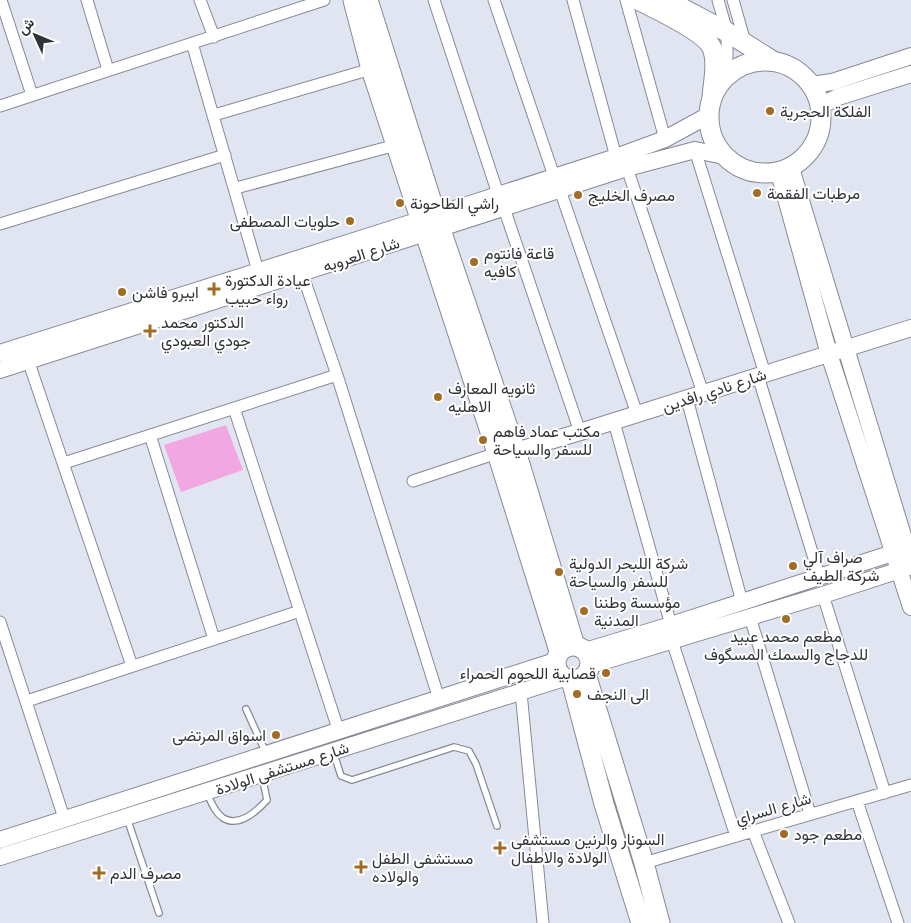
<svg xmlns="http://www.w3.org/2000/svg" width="911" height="923" font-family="Karla,Vazirmatn,sans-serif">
<rect width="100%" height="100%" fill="#e1e5f1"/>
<path fill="#f1a7e2" d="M226,425l17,45 -62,22 -17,-47z"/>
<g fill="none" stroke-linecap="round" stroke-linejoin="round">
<g stroke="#868a95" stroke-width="8">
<path id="lane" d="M246,709l20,44
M334,754l7,22 11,4 102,-33 15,4 7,13 21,62
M206,792c5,9 9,21 17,26 16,10 34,-7 44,-18l-5,-24
M127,818l32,95"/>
</g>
<g stroke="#868a95" stroke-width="13">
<path id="street" d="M1,0l31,95
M87,0l21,70
M200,0l14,37
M434,0l64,194
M494,0l60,176
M573,0l43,157
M626,0l39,139
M718,0l9,32v45
M733,0l12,42
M192,43l66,228
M0,106l324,-106
M214,115l157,-46
M695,150l70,224
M627,168l76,225
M236,188l160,-43
M560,190l77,224
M504,208l76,224
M0,224l225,-69
M302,273l35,102 102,324
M28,360l104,306
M758,376l62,202
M687,399l55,203
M234,408l105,324
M614,422l57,203
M150,435l64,204
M64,463l273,-88
M413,481l84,-28
M823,595l62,198
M750,617l60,197
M0,622l65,199
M672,641l64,195
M521,692l22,231
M27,701l273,-90
M857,801l41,122
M753,831l36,92
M644,863l267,-78"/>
</g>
<g stroke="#868a95" stroke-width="18">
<path id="secondary" d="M812,85l20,-3 79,-26
M820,106l18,-9 73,-23
M791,168l120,394
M779,173l50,181 82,253
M0,353l436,-138 180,-58 49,-18 44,-24
M0,370l627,-202 68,-18 29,6
M516,451l64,-19 331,-104
M585,651l86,-26 231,-75
M591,665l232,-70 86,-28
M0,840l555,-179
M0,857l564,-179"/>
</g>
<g stroke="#868a95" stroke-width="21">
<path id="primary" d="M353,0l18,69 126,384 62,198
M368,0l68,215 80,236 59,195
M638,0c17,9 67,31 74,48 6,15 1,34 0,49
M667,0l60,32 46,29
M709 117a56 56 0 1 1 112 0a56 56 0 1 1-112 0Z
M556 663a17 17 0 1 1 34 0a17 17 0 1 1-34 0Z
M586,674l58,189 16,60
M571,680l33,124 37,119"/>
</g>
<use href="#lane" stroke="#fff" stroke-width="5.5"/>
<use href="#street" stroke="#fff" stroke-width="11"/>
<use href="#secondary" stroke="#fff" stroke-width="16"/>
<use href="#primary" stroke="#fff" stroke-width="19"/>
</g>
<g fill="#a16d25" stroke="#fff" stroke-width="2">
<circle cx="770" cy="111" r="5"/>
<circle cx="757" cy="193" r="5"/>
<circle cx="578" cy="195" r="5"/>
<circle cx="400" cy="203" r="5"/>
<circle cx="350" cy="221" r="5"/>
<circle cx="474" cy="262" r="5"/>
<path d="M211.5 281.5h5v5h5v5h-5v5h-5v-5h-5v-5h5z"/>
<circle cx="122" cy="292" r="5"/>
<path d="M147.5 323.5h5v5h5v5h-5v5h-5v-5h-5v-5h5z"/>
<circle cx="438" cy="397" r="5"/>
<circle cx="483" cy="440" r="5"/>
<circle cx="793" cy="566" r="5"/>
<circle cx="559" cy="572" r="5"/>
<circle cx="584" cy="611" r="5"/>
<circle cx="786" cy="619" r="5"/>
<circle cx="606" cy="673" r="5"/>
<circle cx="577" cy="694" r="5"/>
<circle cx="276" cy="735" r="5"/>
<circle cx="784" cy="834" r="5"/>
<path d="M497.5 840.5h5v5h5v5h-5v5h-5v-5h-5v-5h5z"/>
<path d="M358.5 859.5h5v5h5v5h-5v5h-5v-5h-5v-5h5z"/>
<path d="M96.5 865.5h5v5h5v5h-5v5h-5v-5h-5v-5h5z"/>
</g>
<g text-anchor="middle" stroke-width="4" stroke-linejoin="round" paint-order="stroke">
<g font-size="16" fill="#313337" stroke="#fff" text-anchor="start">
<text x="780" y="117">الفلكة الحجرية</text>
<text x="767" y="199">مرطبات الفقمة</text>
<text x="588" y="201">مصرف الخليج</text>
<text x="410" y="209">راشي الطاحونة</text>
<text x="340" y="227" text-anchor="end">حلويات المصطفى</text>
<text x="484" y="259">قاعة فانتوم<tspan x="484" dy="18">كافيه</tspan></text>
<text x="225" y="286">عيادة الدكتورة<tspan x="225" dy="18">رواء حبيب</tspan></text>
<text x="132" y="298">ايبرو فاشن</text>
<text x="161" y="328">الدكتور محمد<tspan x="161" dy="18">جودي العبودي</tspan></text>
<text x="448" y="394">ثانويه المعارف<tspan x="448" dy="18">الاهليه</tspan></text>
<text x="493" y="437">مكتب عماد فاهم<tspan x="493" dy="18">للسفر والسياحة</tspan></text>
<text x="803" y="563">صراف آلي<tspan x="803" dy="18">شركة الطيف</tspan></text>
<text x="569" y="569">شركة اللبحر الدولية<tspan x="569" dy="18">للسفر والسياحة</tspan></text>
<text x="594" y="608">مؤسسة وطننا<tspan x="594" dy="18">المدنية</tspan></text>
<text x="786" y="642" text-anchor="middle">مطعم محمد عبيد<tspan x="786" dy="18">للدجاج والسمك المسگوف</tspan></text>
<text x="596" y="679" text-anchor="end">قصابية اللحوم الحمراء</text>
<text x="587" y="700">الى النجف</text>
<text x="266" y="741" text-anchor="end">اسواق المرتضى</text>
<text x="794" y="840">مطعم جود</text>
<text x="511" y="845">السونار والرنين مستشفى<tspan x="511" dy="18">الولادة والاطفال</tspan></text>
<text x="372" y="864">مستشفى الطفل<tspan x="372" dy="18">والولاده</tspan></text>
<text x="110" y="879">مصرف الدم</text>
</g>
<g font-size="16" fill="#313337" stroke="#fff">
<text transform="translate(361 254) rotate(-18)" y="6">شارع العروبه</text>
<text transform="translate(714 390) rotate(-18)" y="6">شارع نادي رافدين</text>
<text transform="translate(282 768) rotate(-18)" y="6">شارع مستشفى الولادة</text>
<text transform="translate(773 808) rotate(-16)" y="6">شارع السراي</text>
</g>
</g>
<g transform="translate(35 35) rotate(314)" stroke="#ffffff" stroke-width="4" paint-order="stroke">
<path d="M0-4L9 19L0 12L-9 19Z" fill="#313337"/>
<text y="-8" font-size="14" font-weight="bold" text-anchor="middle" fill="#313337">ش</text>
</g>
</svg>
